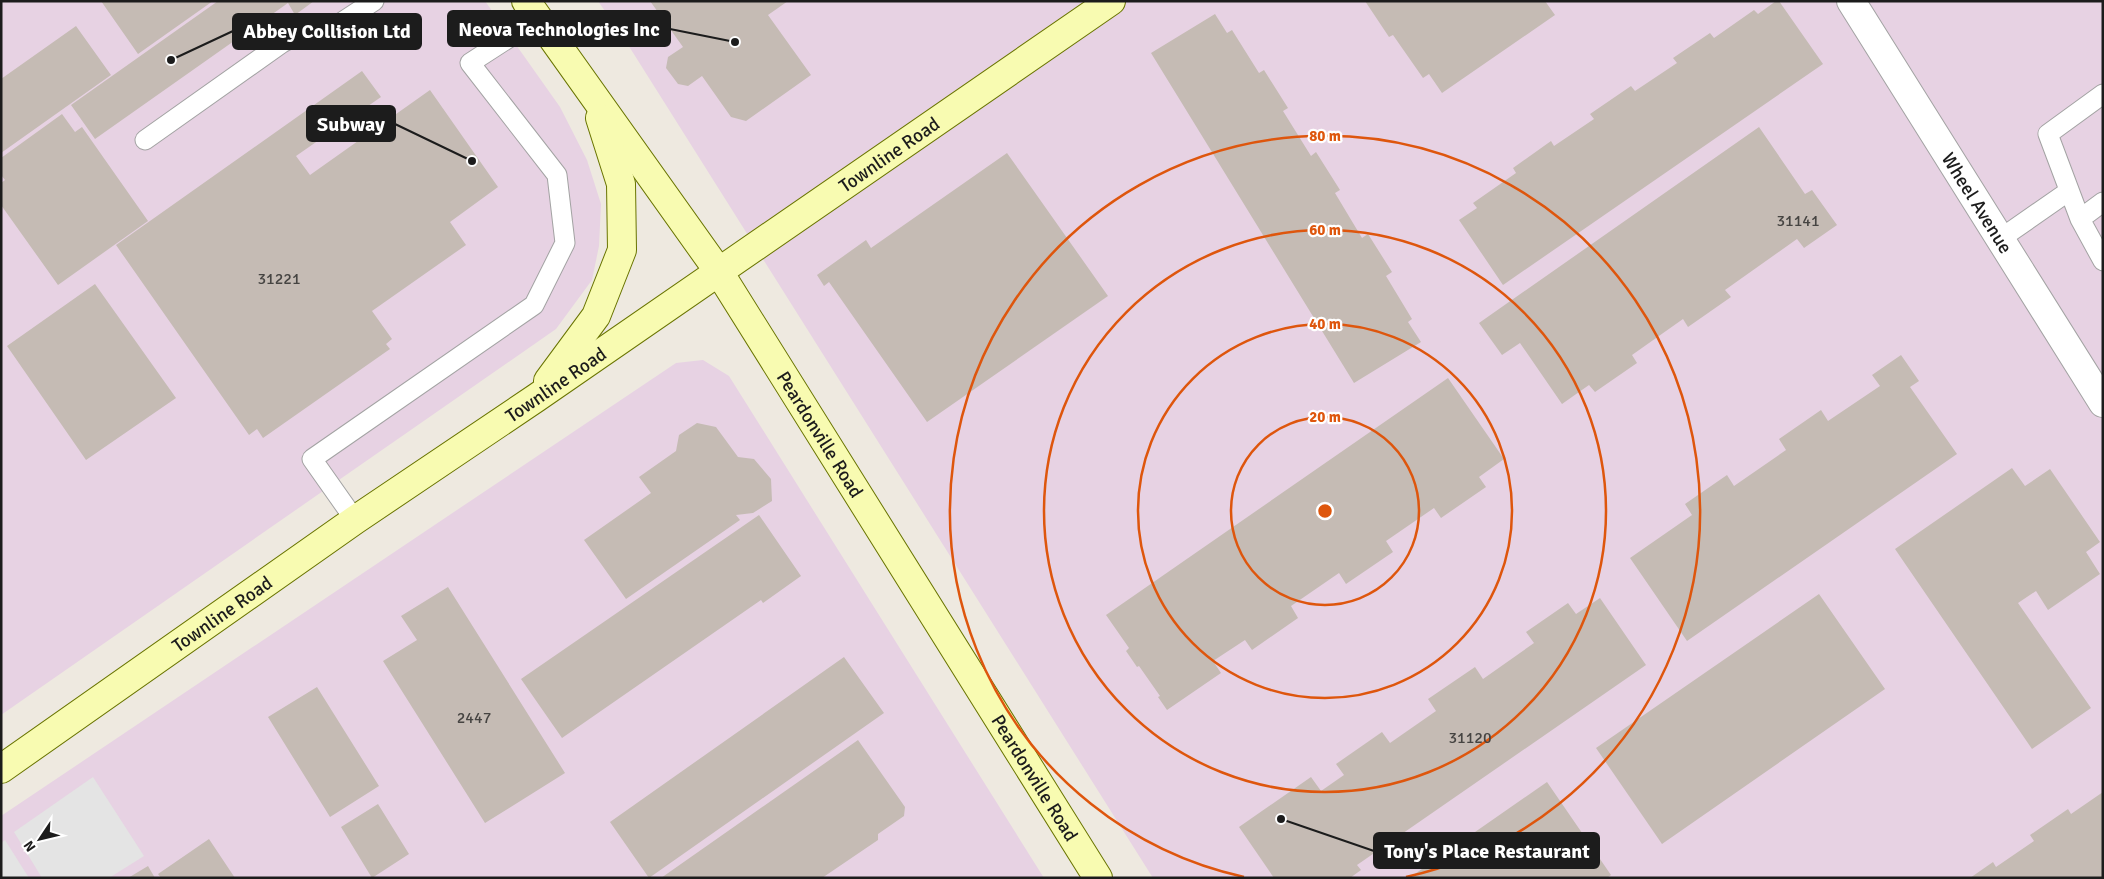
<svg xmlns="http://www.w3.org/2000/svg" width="2104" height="879" font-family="Signika,sans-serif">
<rect width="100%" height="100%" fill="#eee9e0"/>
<path fill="#e7d2e3" d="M1,1h484l75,106 27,53 14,44 -2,42 -7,34 -36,49 -555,386z
M598,1h1505v877h-950l-528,-838z
M703,360l26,16 315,502h-1043v-62l675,-453z"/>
<path fill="#e4e4e4" d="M93,777l51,79 -35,22h-67l-28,-46z
M5,840l24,38h-28v-35z"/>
<path fill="#c5bbb4" d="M101,1h112l-75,53z
M218,1h96l-19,14 -7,-12 -193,136 -24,-34z
M650,1h138l-20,14 43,60 -65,46 -15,-4 -29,-41 -14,10 -10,-2 -12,-16 2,-11 15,-10z
M1365,1h180l10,14 -113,78 -13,-19 -6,4 -30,-43 -4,2z
M1776,1h3l44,63 -320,221 -44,-65 18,-12 -4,-5 43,-30 -3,-5 38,-27 3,5 40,-27 -4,-5 41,-28 4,5 42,-28 -4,-5 37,-25 4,5 40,-28 4,4z
M1215,14l12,19 5,-3 27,43 5,-3 24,38 -5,3 28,45 5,-4 24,38 -5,3 27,45 6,-4 24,38 -6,4 26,43 -4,3 13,20 -67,41 -203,-330z
M76,26l35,49 -110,78v-74z
M362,71l19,26 -85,59 14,19 120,-85 68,97 -48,35 16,23 -94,66 20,28 -6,5 4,5 -127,89 -6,-9 -8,6 -133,-190z
M62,114l13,18 7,-5 66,94 -90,64 -57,-80v-22l4,-3 -4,-5v-17z
M1759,127l46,67 7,-4 25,35 -33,23 -7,-9 -72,51 6,7 -43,30 -5,-8 -51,36 5,8 -42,29 -6,-7 -27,19 -42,-61 -18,12 -23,-32z
M1007,153l101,143 -181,126 -98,-140 -5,4 -7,-11 49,-35 5,8z
M95,284l81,114 -90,62 -79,-114z
M1901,355l18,26 -9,6 47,67 -270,187 -57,-83 62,-43 -7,-11 42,-29 7,11 52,-36 -7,-11 42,-29 7,11 52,-35 -8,-11z
M1448,378l56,81 -25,18 7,10 -45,31 -7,-10 -48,33 7,11 -47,32 -7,-11 -48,33 7,12 -46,32 -7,-10 -32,21 8,12 -54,37 -9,-13 2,-1 -21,-30 -2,1 -11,-16 3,-3 -23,-33z
M697,423l19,4 22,30 16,2 17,20 1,22 -19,12 -17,2 4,5 -114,79 -42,-59 67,-47 -12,-16 37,-26 3,-16z
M2012,468l13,18 25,-17 50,73 -14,10 14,22 -52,36 -12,-19 -18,12 73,105 -59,41 -137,-200z
M759,515l42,61 -38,27 -2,-3 -199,138 -41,-59z
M448,587l117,186 -80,50 -102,-162 34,-21 -16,-24z
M1819,594l66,95 -223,155 -66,-96z
M1600,598l46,67 -289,200 4,5 -11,8h-76l-35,-51 72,-50 10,14 23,-16 -8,-11 46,-32 8,11 46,-32 -8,-12 47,-32 8,12 51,-36 -8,-11 42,-29 8,11z
M844,657l40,56 -235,165 -39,-56z
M317,687l62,99 -49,31 -62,-100z
M858,740l47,67 -1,9 -26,18v6l-56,38h-161z
M1547,782l64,93 -4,3h-198z
M2103,792v86h-133l23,-16 3,5 38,-26 -4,-6 38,-26 3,5z
M378,804l31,50 -37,24 -31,-51z
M209,839l26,39h-74l-3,-4z
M148,866l7,12h-27z"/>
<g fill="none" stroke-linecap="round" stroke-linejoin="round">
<g stroke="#a3a3a3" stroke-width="21">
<path id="lane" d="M2103,94l-55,40 32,85 23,42
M145,140l137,-97 20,-11 37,-8 35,-23
M2080,219l23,-17
M2000,239l69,-48
M355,520l-43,-61 222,-154 31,-62 -8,-68 -87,-112 68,-44"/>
</g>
<g stroke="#a3a3a3" stroke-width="30">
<g id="street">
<path id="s1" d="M1851,1l252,402"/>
</g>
</g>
<g stroke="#697401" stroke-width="30">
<g id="secondary">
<path id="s2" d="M526,1l193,271 379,606"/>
<path d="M548,381l48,-65 26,-66 -1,-66 -21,-66"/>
<path id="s3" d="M1,769l354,-249 181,-122 575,-397"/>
</g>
</g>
<use href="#lane" stroke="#fff" stroke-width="19"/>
<use href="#street" stroke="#fff" stroke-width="28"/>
<use href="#secondary" stroke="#f8fbb1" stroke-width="28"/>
</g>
<g fill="none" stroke="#de560d" stroke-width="2.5">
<circle cx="1325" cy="511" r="94"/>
<circle cx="1325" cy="511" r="187"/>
<circle cx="1325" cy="511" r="281"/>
<path d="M1244 877A375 375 0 1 1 1406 877"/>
</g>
<g text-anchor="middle" stroke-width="4.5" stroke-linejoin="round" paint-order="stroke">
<g font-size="16" fill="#464442">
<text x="1798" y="226">31141</text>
<text x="279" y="284">31221</text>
<text x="474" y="723">2447</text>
<text x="1470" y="743">31120</text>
</g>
<g font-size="19" fill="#1c1c1c" stroke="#fff">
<text dy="7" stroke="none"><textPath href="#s3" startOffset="1080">Townline Road</textPath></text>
<text dy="7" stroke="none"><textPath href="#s1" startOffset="238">Wheel Avenue</textPath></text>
<text dy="7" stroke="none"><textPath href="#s3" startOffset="675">Townline Road</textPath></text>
<text dy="7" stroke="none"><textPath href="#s2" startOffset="524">Peardonville Road</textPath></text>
<text dy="7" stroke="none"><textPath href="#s3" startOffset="270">Townline Road</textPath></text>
<text dy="7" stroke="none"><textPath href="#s2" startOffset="929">Peardonville Road</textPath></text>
</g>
</g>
<circle cx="1325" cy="511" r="8" fill="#de560d" stroke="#fff" stroke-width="2.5"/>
<g font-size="15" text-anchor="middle" font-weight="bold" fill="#de560d" stroke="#fff" stroke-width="4.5" stroke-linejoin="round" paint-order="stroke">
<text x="1325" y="141">80 m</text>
<text x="1325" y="235">60 m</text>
<text x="1325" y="329">40 m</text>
<text x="1325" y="422">20 m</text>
</g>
<path fill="none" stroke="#1c1c1c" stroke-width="2" d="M735 42L670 29M171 60L233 31M472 161L395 124M1281 819L1374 851"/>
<g fill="#1c1c1c" stroke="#fff" stroke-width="2">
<circle cx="735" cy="42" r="5"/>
<circle cx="171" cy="60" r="5"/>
<circle cx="472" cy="161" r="5"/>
<circle cx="1281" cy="819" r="5"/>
</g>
<g fill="#1c1c1c" stroke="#1c1c1c" stroke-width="2">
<rect x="448" y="11" width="222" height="35" rx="5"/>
<rect x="233" y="14" width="188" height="35" rx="5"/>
<rect x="307" y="106" width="88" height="35" rx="5"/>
<rect x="1374" y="833" width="225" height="35" rx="5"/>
</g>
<g font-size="20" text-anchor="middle" font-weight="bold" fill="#fff">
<text x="559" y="36">Neova Technologies Inc</text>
<text x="327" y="38">Abbey Collision Ltd</text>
<text x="351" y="131">Subway</text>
<text x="1487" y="858">Tony's Place Restaurant</text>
</g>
<rect width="2104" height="879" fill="none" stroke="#1c1c1c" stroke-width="5"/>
<g transform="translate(40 839) rotate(235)" stroke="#ffffff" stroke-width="4" paint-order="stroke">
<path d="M0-4L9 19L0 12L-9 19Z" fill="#1c1c1c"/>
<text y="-8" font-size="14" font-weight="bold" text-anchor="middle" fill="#1c1c1c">N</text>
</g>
</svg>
